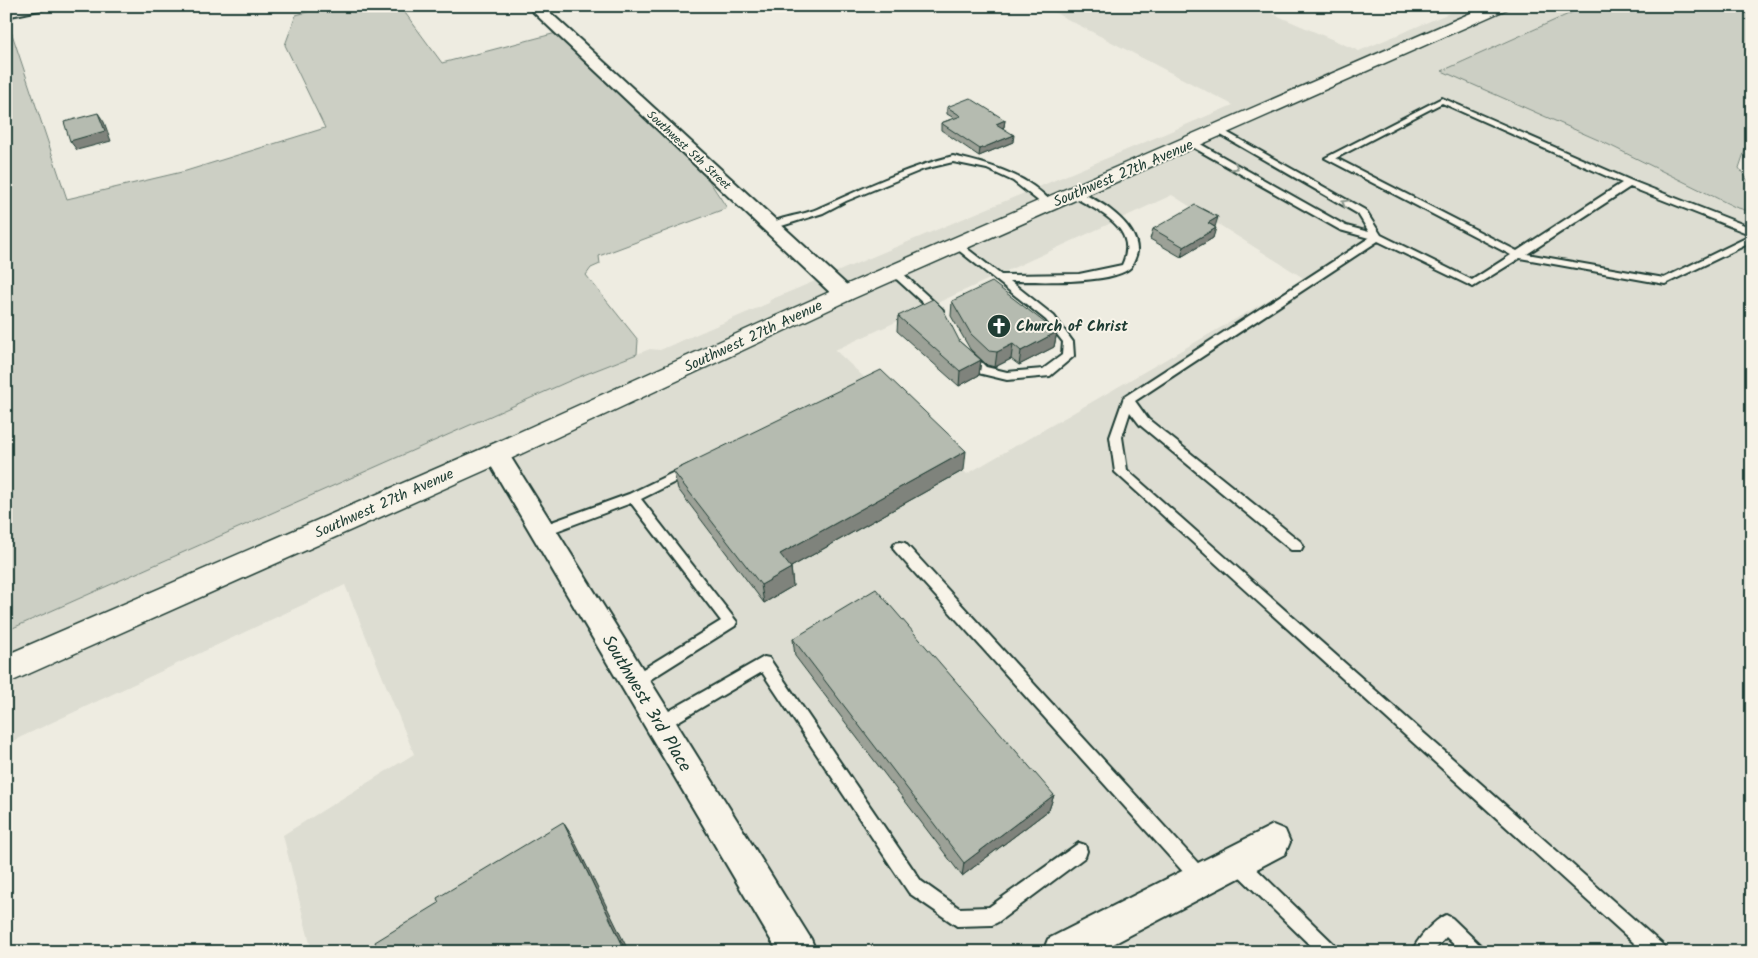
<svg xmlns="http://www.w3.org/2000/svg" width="1758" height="958" font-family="Kalam,sans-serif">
<rect width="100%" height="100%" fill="#eeece1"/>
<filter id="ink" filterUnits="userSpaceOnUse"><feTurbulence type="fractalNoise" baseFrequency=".02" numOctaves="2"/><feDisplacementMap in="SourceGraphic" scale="10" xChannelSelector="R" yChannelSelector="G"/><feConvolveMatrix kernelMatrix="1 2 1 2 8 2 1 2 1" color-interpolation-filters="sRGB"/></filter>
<g filter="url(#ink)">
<path fill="#ddddd2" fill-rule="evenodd" d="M1042,6h213l104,45 107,-45h23l-1483,653v-28l570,-253 74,-29 10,1 109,-47 1,-3 463,-195z
M1514,6h46l14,5 -131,60 162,72 130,64 17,5v740h-1440l-29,-117 131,-81 -69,-169 -339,159v-63l844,-382zM1172,195l133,84 -338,195 -132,-124z"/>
<path fill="#cccfc4" stroke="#76867c" d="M330,6h70l42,57 118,-31 132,123 35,53 -128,48 1,8 -9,4 -5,7 52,65 -1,14 -61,24 -570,253v-615l61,183 119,-28 139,-43 -40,-83 11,-30z
M1560,6h192v133l-4,2 -9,27 13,18v26l-17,-5 -130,-64 -163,-72 131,-59z"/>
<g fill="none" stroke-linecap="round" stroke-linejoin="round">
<g stroke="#1f3d34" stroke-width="4">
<path id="service" d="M1442,98l190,83 120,47v7l-122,-48 -103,67 137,24 88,-43v7l-87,42 -145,-26 -47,29 -95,-46 -243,160 13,18 153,123 2,4 -2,4h-10l-151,-125 -10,-13 -8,25 5,33 537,476 3,6h-23l-529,-480 -5,-35 14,-40 245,-159 -29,-8 -151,-85v-4h6l151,85 23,6 -11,-18 -144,-83 7,-2 144,81 16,25 91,45 39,-25 -186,-97zM1442,103l180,80 -105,68 -181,-93z
M953,156c38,9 74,18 101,49l-2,2h-6l-33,-26 -26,-12 -34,-7 -29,7 -78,32 -23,12 -51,16 -5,-3c10,-9 37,-11 50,-17 45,-20 88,-41 136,-53z
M1075,191c23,7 64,34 62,61 -1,5 -4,11 -6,15 -18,18 -95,14 -121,14l44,35 19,26 1,14 -24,20 -43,4 -29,-7 -14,-14 -2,-3 2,-3h8l14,14 21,5 36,-3 19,-14 1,-13 -17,-22 -94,-75 5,-3 3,1 41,32 78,-1 43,-9c18,-37 -24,-54 -50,-69l-2,-2z
M895,269l4,1 44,40v4h-8l-44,-40v-4z
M689,465l4,2 2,3 -2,3 -52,26 96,123 -2,4 -100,63 -5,-2 -2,-5 2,-5 91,-56 -90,-118 -88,33 -5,-1 -2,-4 2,-4 91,-33z
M900,542l5,1 302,330 2,6 -2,6 -6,2 -6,-2 -300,-334 -2,-4 2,-4z
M764,657l5,1 152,223 38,27 30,-1 90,-64 6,2 2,6 -2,6 -87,65 -6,3 -35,1 -48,-33 -147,-221 -97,57 -5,2 -5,-2 -3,-5 3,-5z
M1236,853l6,2 94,91 3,6h-22l-87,-85 -2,-6 2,-6z
M1446,915l6,3 29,28 3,6h-22l-16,-15 -13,15h-21c5,-13 22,-32 34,-37z"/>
</g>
<g stroke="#1f3d34" stroke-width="4">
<path id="minor" d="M17,6h29l-2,3 -38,8v-8z
M527,6h16l308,283 3,5 -3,5 -7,2 -7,-2z
M496,445l9,3 306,491 5,13h-38l-294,-498 3,-6z
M1273,825l12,5 5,12 -5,12 -187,98h-55l5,-13z"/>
</g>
<g stroke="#1f3d34" stroke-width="3">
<path id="secondary" d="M1487,6h22l-2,3 -655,290 -346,162 -500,223v-29l480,-208 350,-158z"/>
</g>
<use href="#service" fill="#f7f3e8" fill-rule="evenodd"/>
<use href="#minor" fill="#f7f3e8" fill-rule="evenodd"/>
<use href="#secondary" fill="#f7f3e8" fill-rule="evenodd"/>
</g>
<path fill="#9ca197" stroke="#1f3d34" d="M947,107l58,13 -1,7 -1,1 10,14 -34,14 -38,-26v-7l13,-5 -7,-4z
M1215,227l-2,11 -32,19 -31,-18 3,-10z
M952,301l105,31 -3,15 -35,18 -8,-6 -16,8 -8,-2 -17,-16 -19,-33z
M898,316l62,26 21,18 -2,15 -20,11 -62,-55z
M964,470l-173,97 2,19 -29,17 -86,-114 -5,-18z
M793,639l261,156 -5,15 -87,66 -167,-220z"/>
<path fill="#7f837b" stroke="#1f3d34" d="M98,113l6,9 7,19 -34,9 -7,-9z
M1005,120l-1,7 -8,3v-6z
M1014,135l-1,7 -34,14 1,-7z
M1218,217l-3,10 -7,-4z
M1216,228l-3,10 -32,19 3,-10z
M1057,332l-3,15 -35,18 2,-14z
M1013,344l-2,15 -16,8 2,-15z
M981,360l-2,15 -20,11 1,-15z
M966,451l-2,19 -182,102 -2,-18z
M791,568l2,18 -29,17 -3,-18z
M1054,795l-5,15 -87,66 2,-13z
M563,822l9,14 57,116h-3z"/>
<path fill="#b5bbb0" stroke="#1f3d34" d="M970,98l35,22 -9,4 18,11 -34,14 -39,-26 20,-7 -14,-9z
M98,113l7,18 -35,10 -6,-19z
M1195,205l23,12 -10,6 8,5 -32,19 -31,-18z
M992,282l65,50 -36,19 -8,-7 -16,8 -8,-1 -18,-17 -19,-33z
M933,299l10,10 17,33 21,18 -21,11 -62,-55z
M881,370l85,81 -186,103 11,14 -30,17 -88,-114z
M876,589l178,206 -90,68 -171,-224z
M563,822l63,130h-247l-4,-10 64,-39 -2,-5z"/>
<defs><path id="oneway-chevron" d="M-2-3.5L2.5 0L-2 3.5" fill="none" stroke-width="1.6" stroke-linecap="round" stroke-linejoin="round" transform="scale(1.25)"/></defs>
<g stroke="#8b988e">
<use href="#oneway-chevron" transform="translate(1235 167) rotate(30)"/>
<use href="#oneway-chevron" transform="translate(1345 203) rotate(-151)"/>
</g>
</g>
<defs>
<g id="church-disc" transform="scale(1.25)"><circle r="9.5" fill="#1f3d34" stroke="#f7f3e8"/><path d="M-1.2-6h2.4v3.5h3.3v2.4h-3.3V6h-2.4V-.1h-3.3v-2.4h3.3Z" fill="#fff"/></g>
</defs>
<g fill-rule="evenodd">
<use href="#church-disc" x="999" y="326"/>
</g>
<g text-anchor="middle" stroke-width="4" stroke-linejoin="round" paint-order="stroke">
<g font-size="12" fill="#1f3d34" stroke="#f7f3e8">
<text transform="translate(689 150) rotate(43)" y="4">Southwest 5th Street</text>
</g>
<g font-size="15" fill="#1f3d34" stroke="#f7f3e8">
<text transform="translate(1123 173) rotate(-23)" y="5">Southwest 27th Avenue</text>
<text transform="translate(753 336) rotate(-25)" y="5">Southwest 27th Avenue</text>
<text transform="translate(384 503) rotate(-24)" y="5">Southwest 27th Avenue</text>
</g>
<g font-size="15" font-weight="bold" fill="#1f3d34" stroke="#f7f3e8" text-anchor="start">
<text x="1016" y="331">Church of Christ</text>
</g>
<g font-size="18" fill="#1f3d34" stroke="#f7f3e8">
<text transform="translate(647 703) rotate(59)" y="6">Southwest 3rd Place</text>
</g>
</g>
<rect width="1758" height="958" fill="none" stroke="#f7f3e8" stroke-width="25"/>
<rect x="12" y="12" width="1733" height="933" fill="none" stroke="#1f3d34" stroke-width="2" filter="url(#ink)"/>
</svg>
